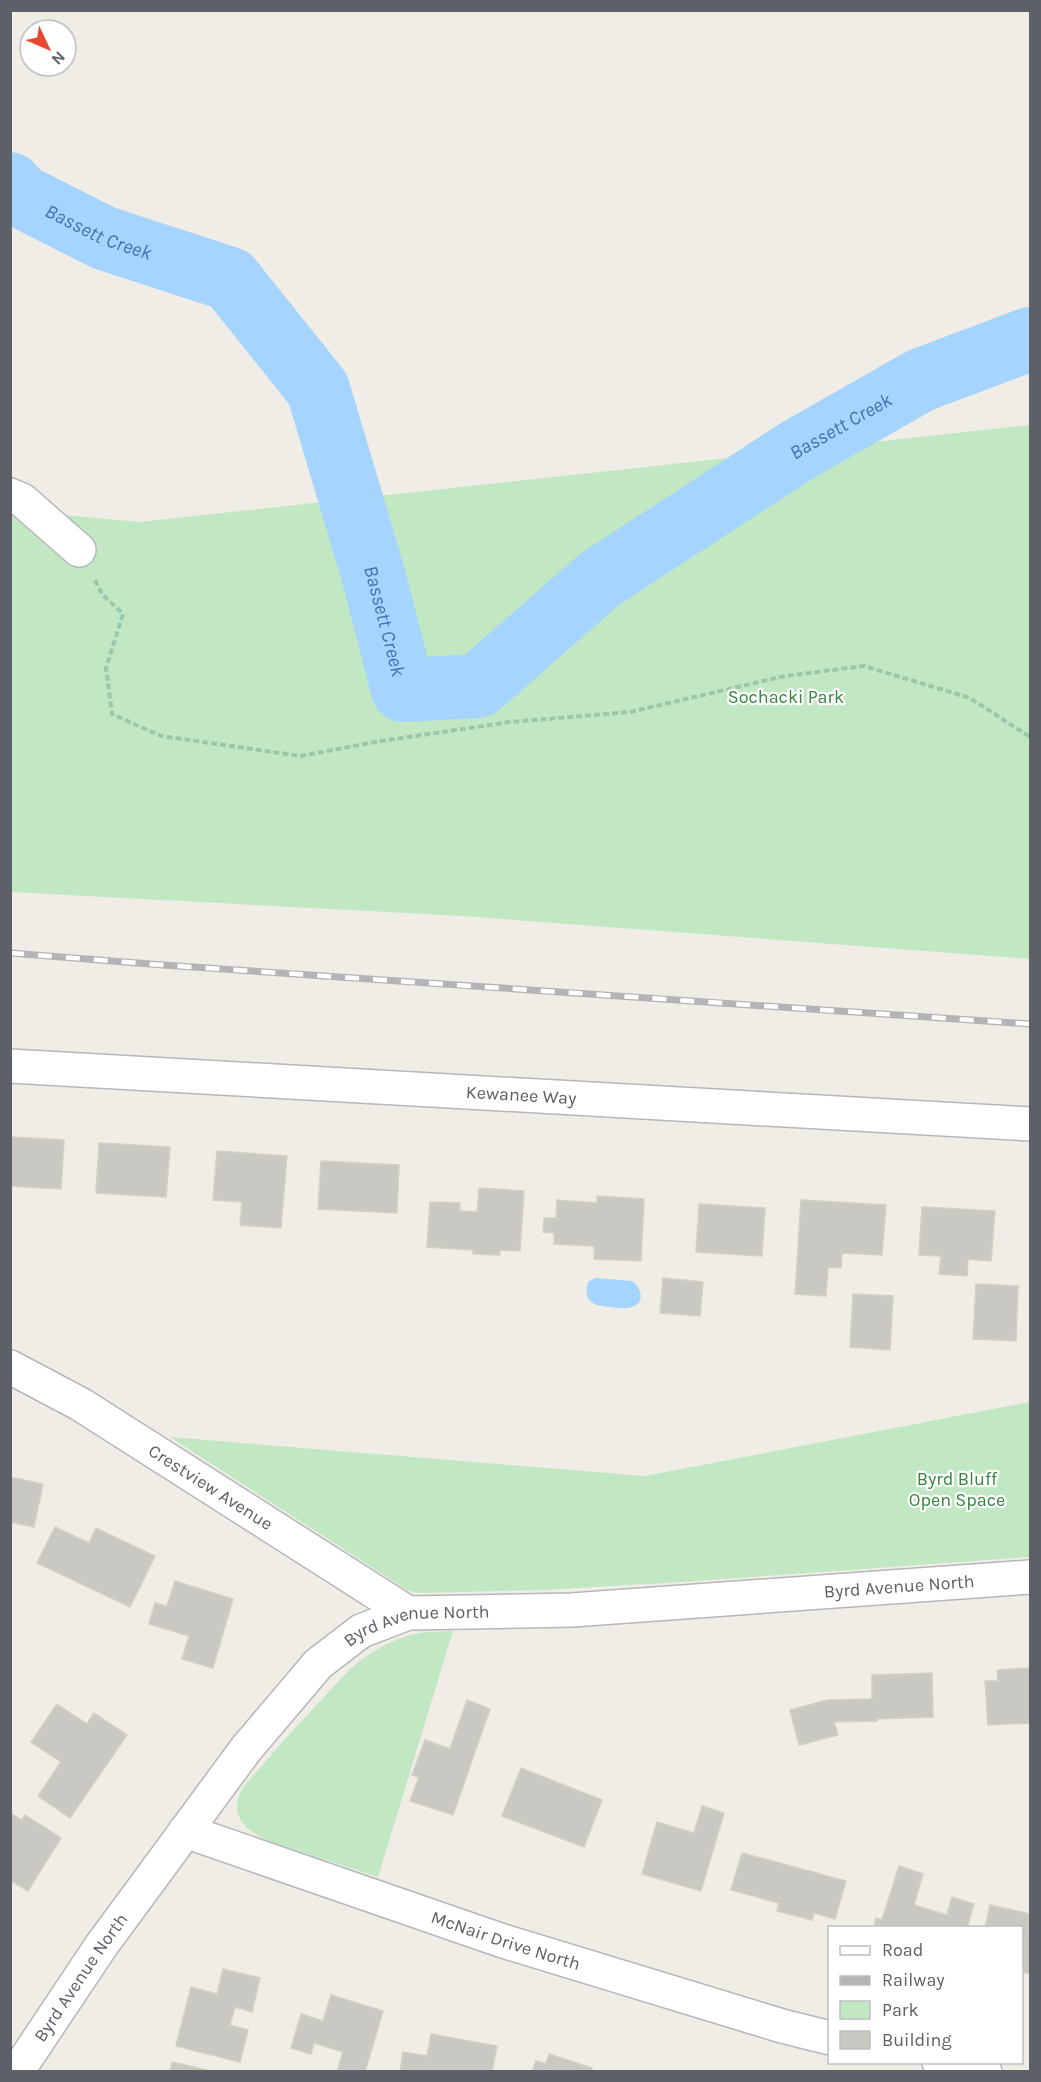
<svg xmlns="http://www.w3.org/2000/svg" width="1041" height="2082" font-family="Karla,sans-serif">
<rect width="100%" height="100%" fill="#efede5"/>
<path fill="#c2e7c3" d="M1030,425v534l-567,-43 -452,-24 -1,-382 130,12z
M1030,1402v155l-348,25 -138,8 -125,3 -12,-3 -237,-153 475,39z
M453,1631l-75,246 -106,-35c-15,-6 -33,-15 -35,-33 0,-4 1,-10 2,-13 4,-11 15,-21 23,-30 27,-33 58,-64 87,-96 20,-17 45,-33 71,-37 11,-2 22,-1 33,-2z"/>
<path fill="#a5d4ff" d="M595,1278l37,3c9,6 14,22 0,26 -6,2 -14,1 -20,0 -17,-1 -30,-4 -24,-25z"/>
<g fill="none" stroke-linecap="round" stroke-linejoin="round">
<path stroke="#a5d4ff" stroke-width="64" id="s1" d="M10,184l11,12 83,42 126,41 88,110 55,185 30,116 75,-4 122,-107 198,-129 123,-70 109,-41"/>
</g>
<path fill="#cac8c2" stroke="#d4d0c3" stroke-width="1.5" d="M10,1137l54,3 -3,49 -51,-3z
M99,1143l71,4 -4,50 -70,-4z
M217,1151l70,5 -6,72 -41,-3 2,-23 -29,-2z
M321,1161l78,4 -2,48 -79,-4z
M479,1188l45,3 -4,60 -20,-1v5l-27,-1v-4l-46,-3 3,-45 30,1v8l17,1z
M597,1196l47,3 -3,62 -47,-2v-13l-40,-2v-11l-11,-1 1,-14h12l1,-18 40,3z
M801,1200l85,5 -4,50 -40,-2 -1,15 -13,-1 -2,29 -31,-2z
M699,1204l66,4 -3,48 -66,-4z
M922,1207l73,4 -4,50 -23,-2 -1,17 -28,-2 2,-18 -22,-1z
M663,1278l40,4 -3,34 -40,-3z
M976,1284l42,2 -2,55 -43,-2z
M853,1294l40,2 -3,54 -40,-3z
M10,1477l33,7 -9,43 -24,-5z
M55,1527l34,16 7,-15 59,28 -25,51 -93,-44z
M175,1581l58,18 -20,69 -31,-9 7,-23 -40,-12 6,-21 12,3z
M1030,1668v55l-42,2 -3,-44h13l-1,-11z
M932,1673l1,44 -56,2v2l-43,1 4,13 -39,10 -9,-35 37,-10 45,-1v-24z
M467,1700l23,9 -37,106 -43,-14 9,-24 -7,-2 13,-35 25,9z
M57,1704l30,20 7,-11 33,22 -57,83 -32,-22 23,-34 -30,-20z
M521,1768l81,32 -18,47 -82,-31z
M702,1806l22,7 -23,78 -59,-17 15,-52 37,11z
M10,1813l12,7 3,-5 36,23 -33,53 -18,-11z
M742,1853l104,28 -11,38 -21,-6 -2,7 -35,-9 2,-8 -48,-13z
M899,1866l24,8 -9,31 33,10 5,-18 22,7 -7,24h-93l2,-10 6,2z
M990,1905l40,9 -2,14 2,1v45l-8,-2v-44h-37z
M223,1969l37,9 -8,34 -17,-5 -5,18 18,5 -8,32 -64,-16 15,-59 26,7z
M331,1995l52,16 -18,61h-28l6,-20 -29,-9 -3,11 -20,-6 10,-34 22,7z
M431,2034l66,12 -5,26h-92l3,-20 24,4z
M549,2054l43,14 -1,4h-59l4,-11 10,3z
M172,2062l39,9 -41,1z"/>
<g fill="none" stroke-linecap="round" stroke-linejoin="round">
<g stroke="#b5b7bc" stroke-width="36">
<g id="minor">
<path d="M10,495l12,5 57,50"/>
<path id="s2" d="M10,1066l1020,58"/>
<path id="s3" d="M10,1367l70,37 328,209"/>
<path id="s4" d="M185,1831l318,110 279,85 48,12"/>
<path d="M939,2062l46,10"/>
<path id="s5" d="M17,2072l84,-126 145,-197 72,-85 43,-33 47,-18 164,-3 458,-33"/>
</g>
</g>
<path stroke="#9bc8aa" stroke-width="4" stroke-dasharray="6 3" stroke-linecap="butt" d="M95,580l7,14 21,20 -17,54 6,46 49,22 140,20 74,-14 135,-20 120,-10 155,-36 79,-10 106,32 60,39"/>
<use href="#minor" stroke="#fff" stroke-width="33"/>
<g stroke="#b4b4b6" stroke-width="7">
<path id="rail" d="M10,953l153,12 867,59"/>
</g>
<use href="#rail" stroke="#fff" stroke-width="4.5" stroke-dasharray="14" stroke-linecap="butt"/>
</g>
<g text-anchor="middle" stroke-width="4.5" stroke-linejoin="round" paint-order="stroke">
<g font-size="18" fill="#35853c" stroke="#fff">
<text x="786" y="703">Sochacki Park</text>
<text x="957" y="1485">Byrd Bluff<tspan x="957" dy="21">Open Space</tspan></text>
</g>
<g font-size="18" fill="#5d6066" stroke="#fff">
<text dy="6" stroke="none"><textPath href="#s2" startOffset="512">Kewanee Way</textPath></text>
<text dy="6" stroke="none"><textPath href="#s3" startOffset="234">Crestview Avenue</textPath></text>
<text dy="6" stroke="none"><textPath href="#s5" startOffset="1104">Byrd Avenue North</textPath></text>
<text dy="6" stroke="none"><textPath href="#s5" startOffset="618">Byrd Avenue North</textPath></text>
<text dy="6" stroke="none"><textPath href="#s4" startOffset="339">McNair Drive North</textPath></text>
<text dy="6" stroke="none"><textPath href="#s5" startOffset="114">Byrd Avenue North</textPath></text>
</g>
<g font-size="20" font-style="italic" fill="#4273b2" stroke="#fff">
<text dy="7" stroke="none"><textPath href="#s1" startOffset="102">Bassett Creek</textPath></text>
<text dy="7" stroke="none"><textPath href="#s1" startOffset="1218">Bassett Creek</textPath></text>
<text dy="7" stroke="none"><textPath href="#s1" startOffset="624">Bassett Creek</textPath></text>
</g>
</g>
<rect width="1041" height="2082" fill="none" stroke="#5d6066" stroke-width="24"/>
<rect x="828" y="1926" width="195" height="138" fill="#ffffff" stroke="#bebfc2" stroke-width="1.5"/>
<rect x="840" y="1946" width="30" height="9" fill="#ffffff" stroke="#bebfc2" stroke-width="1.5"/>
<text x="882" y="1956" font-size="18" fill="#5d6066">Road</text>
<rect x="840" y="1976" width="30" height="9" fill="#b4b4b6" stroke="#bebfc2" stroke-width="1.5"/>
<text x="882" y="1986" font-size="18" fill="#5d6066">Railway</text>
<rect x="840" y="2001" width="30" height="18" fill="#c2e7c3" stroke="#bebfc2" stroke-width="1.5"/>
<text x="882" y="2016" font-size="18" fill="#5d6066">Park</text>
<rect x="840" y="2031" width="30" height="18" fill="#cac8c2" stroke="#bebfc2" stroke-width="1.5"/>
<text x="882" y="2046" font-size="18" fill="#5d6066">Building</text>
<g transform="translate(48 48) rotate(134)"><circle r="28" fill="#ffffff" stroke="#bebfc2" stroke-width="1.5"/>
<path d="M0-4.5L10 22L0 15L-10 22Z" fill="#e94731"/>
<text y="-9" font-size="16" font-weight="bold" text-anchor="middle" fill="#5d6066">N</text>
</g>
</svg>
